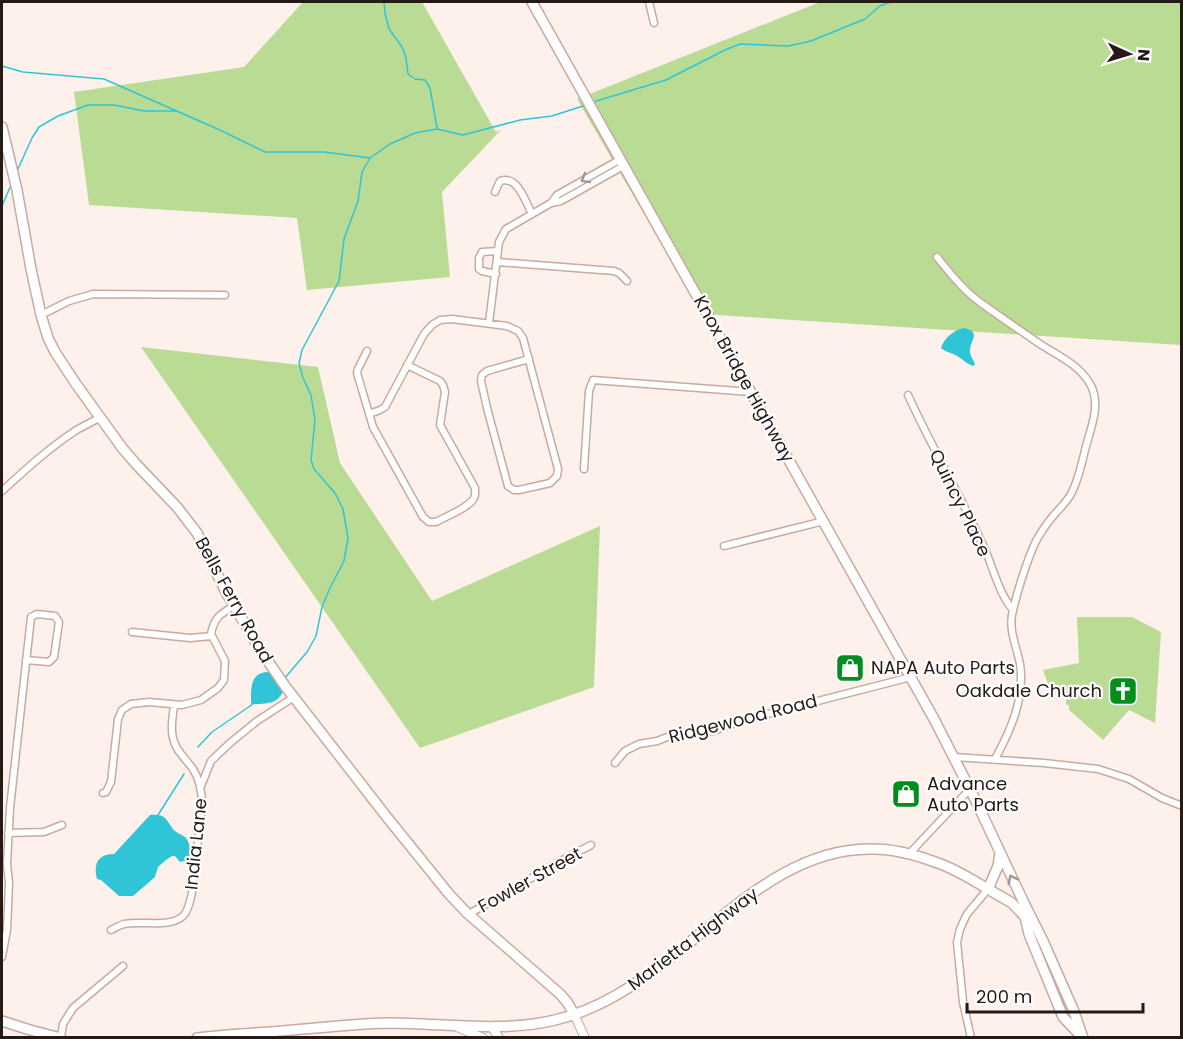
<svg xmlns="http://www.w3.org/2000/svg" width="1183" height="1039" font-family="Poppins,sans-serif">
<rect width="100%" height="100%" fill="#fef1ec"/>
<path fill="#badb94" d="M303,2h119l74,130 5,-2 -59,62 8,85 -143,13 -10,-72 -208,-13 -15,-113 170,-25z
M820,2h361v343l-479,-31 -125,-215z
M141,347l177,20 22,96 92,138 168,-75 -6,161 -174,61z
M1077,617h55l29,15 -6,91 -26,-13 -26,30 -34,-30v-5h-3v-8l-6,-1v-6h-8l-1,-3h-2l-6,-17 36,-7z"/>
<path fill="#30c5d6" d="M964,328c18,4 6,12 6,23 0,6 4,8 5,14l-2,1c-7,-2 -11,-8 -18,-11 -5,-3 -10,-3 -14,-7 3,-10 13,-18 23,-20z
M266,672l12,1 7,13c-5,18 -16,18 -33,18l-1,-1c0,-14 -1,-29 15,-31z
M150,815c15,-1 15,3 23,14 3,4 8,5 12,8 5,5 7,16 4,23l-9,2 -5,-6h-3l-6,4 -8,7 -3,10 -22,19h-14l-18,-16 -4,-1c-4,-15 1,-25 17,-25z"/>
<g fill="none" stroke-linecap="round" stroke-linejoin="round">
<path stroke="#30c5d6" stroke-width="1.5" d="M384,2l1,11 4,16 13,18 4,11 2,16 7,5 10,1 5,8 7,40
M2,66l21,6 81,7 118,52 43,21h59l46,6
M593,102l73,-22 59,-30 15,-6 48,2 23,-5 54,-22 15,-13 11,-4
M17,171l15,-33 7,-11 19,-11 30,-11h26l30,6h32
M2,206l9,-21
M284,679l23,-27 9,-16 6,-29 8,-19 14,-27 4,-23 -5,-29 -8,-16 -21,-24 -3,-9 4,-40 -4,-25 -8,-17 -4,-15 3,-13 37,-69 5,-42 14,-38 4,-29 8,-14 20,-14 25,-11 22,-4 26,6 57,-15 32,-4 34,-11
M198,747l14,-15 41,-28
M158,815l26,-41"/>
<g stroke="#c8aa9f" stroke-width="9">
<path id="minor" d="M649,2l5,21
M495,192l5,-11c18,-6 25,20 32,33
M552,202l5,-7 64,-36
M937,257c13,16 26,33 44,46 18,13 37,26 56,39 19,13 41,21 53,42 12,20 0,46 -5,66 -3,13 -6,27 -12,40 -4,10 -12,17 -19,25 -7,8 -13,17 -18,26 -9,19 -20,54 -24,74 -3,16 5,33 8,49 5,34 -9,66 -25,95
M497,262l117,9 5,2 8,8
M496,274l-14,-3 -3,-2v-11l3,-6 16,-1
M41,315l28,-14 24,-7 132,1
M489,323l10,-81 7,-13 45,-26 10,-2 64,-36
M367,351l-9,18 -1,4 16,54 50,90 6,5h7c9,-5 34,-15 38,-24 2,-4 1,-5 1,-10l-35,-63 5,-33 -2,-7 -3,-4 -33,-16
M908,395c23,51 51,98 74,148 11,22 15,48 31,67
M369,414l11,-4 5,-3 39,-73 8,-9 8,-5 12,-1 55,7 11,5 5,7 35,131 -1,7 -7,7 -31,7h-5l-6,-4 -21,-78 -6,-27 1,-6 5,-4 42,-12
M584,469l5,-78 4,-11 158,12
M2,491c23,-21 47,-43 73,-60 8,-5 17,-9 26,-14
M724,546l100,-25
M132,632l58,6 22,-2
M954,757l90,6 54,6 31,10 33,19 20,8
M615,763l10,-12 14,-7 18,-3 18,-7 38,-3 31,-11 167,-43
M201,786l10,-25 19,-18 27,-22 37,-24
M103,793l3,-1 5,-10 7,-63 4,-9 9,-6 18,-2 33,3 19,-5 17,-12 6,-8 1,-19 -14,-27c3,-16 9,-20 23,-28
M8,833l36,-1 18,-7
M909,854l61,-65
M469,914l90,-52 32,-17
M111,930c4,-2 9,-5 13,-6 18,-4 47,5 60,-9 5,-6 6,-15 8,-22l10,-88c0,-13 -2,-25 -9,-36 -7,-10 -18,-19 -20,-31 -3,-11 0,-22 1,-33
M2,957l5,-27 2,-47 -2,-19 3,-56 21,-191 6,-3 18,2 4,6 -5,35 -5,5 -23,-2
M61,1037l2,-13 10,-16 50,-42
M971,1038l-8,-36 -6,-60 3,-13 7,-15 21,-25"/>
</g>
<g stroke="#c8aa9f" stroke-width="10">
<path id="tertiary" d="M574,1014l11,24
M457,1027l26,11
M492,1027l7,11"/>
</g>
<g stroke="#c8aa9f" stroke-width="12">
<path id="secondary" d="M2,127l15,63 14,79 10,46 7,23 7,14 21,32 47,65 13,15 41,43 20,26 30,61 34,57 24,35 101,130 63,78 17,18 94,82 7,8 7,12
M2,1021l28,9 31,8
M197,1038c25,-3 49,-4 73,-6 39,-3 78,-8 118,-9 55,0 112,10 167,-3 43,-10 81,-35 115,-62 60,-46 122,-111 203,-109 21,0 43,6 62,13 19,6 36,17 53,27"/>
</g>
<g stroke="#c8aa9f" stroke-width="12">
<path id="primary" d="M532,2l402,717 42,82 48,102 19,38 30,68 10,29
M1000,853l-2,13 -10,23 24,14 15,16
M1025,917l4,17 34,83 18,19"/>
</g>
<use href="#minor" stroke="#fff" stroke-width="6"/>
<use href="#tertiary" stroke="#fff" stroke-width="8"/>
<use href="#secondary" stroke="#fff" stroke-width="9"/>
<use href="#primary" stroke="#fff" stroke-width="9"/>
</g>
<defs><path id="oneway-chevron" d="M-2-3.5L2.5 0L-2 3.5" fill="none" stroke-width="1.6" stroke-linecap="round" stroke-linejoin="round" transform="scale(1.5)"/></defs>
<g stroke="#9d9896">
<use href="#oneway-chevron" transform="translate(585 179) rotate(151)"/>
<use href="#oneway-chevron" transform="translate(1012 879) rotate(-116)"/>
</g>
<defs>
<g id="shop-square" transform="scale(1.5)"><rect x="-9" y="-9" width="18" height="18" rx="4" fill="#028e1e" stroke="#fff"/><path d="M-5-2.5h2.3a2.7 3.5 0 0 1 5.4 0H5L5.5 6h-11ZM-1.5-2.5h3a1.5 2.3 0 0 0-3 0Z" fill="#fff"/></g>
<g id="church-square" transform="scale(1.5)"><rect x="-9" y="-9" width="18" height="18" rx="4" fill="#028e1e" stroke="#fff"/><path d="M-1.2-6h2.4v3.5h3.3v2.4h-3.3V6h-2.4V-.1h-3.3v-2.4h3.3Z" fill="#fff"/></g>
</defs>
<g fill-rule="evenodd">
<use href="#shop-square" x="850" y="668"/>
<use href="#church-square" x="1123" y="691"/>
<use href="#shop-square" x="906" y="794"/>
</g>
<g text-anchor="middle" stroke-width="4.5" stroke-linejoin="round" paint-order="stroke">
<g font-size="18" fill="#251a16" stroke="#fff">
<text transform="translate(744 379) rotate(61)" y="6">Knox Bridge Highway</text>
<text transform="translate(960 503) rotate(64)" y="6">Quincy Place</text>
<text transform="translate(234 600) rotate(61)" y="6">Bells Ferry Road</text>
<text transform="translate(743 719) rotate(-14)" y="6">Ridgewood Road</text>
<text transform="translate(196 844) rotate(-84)" y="6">India Lane</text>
<text transform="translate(530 880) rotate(-29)" y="6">Fowler Street</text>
<text transform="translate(693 939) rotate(-37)" y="6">Marietta Highway</text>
</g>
<g font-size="18" fill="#251a16" stroke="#fff" text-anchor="start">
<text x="871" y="674">NAPA Auto Parts</text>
<text x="1102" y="697" text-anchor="end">Oakdale Church</text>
<text x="927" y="790">Advance<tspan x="927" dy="21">Auto Parts</tspan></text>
</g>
</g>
<rect width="1183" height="1039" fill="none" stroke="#251a16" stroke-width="6"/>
<g transform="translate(1129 54) rotate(94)" stroke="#ffffff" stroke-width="4.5" paint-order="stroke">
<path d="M0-4.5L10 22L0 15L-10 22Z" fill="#251a16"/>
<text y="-9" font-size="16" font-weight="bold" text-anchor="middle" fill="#251a16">N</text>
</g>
<path d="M967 1003v9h176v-9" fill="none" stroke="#251a16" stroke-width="3"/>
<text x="976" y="1003" font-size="18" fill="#251a16" stroke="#ffffff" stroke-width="4.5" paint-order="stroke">200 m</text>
</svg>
